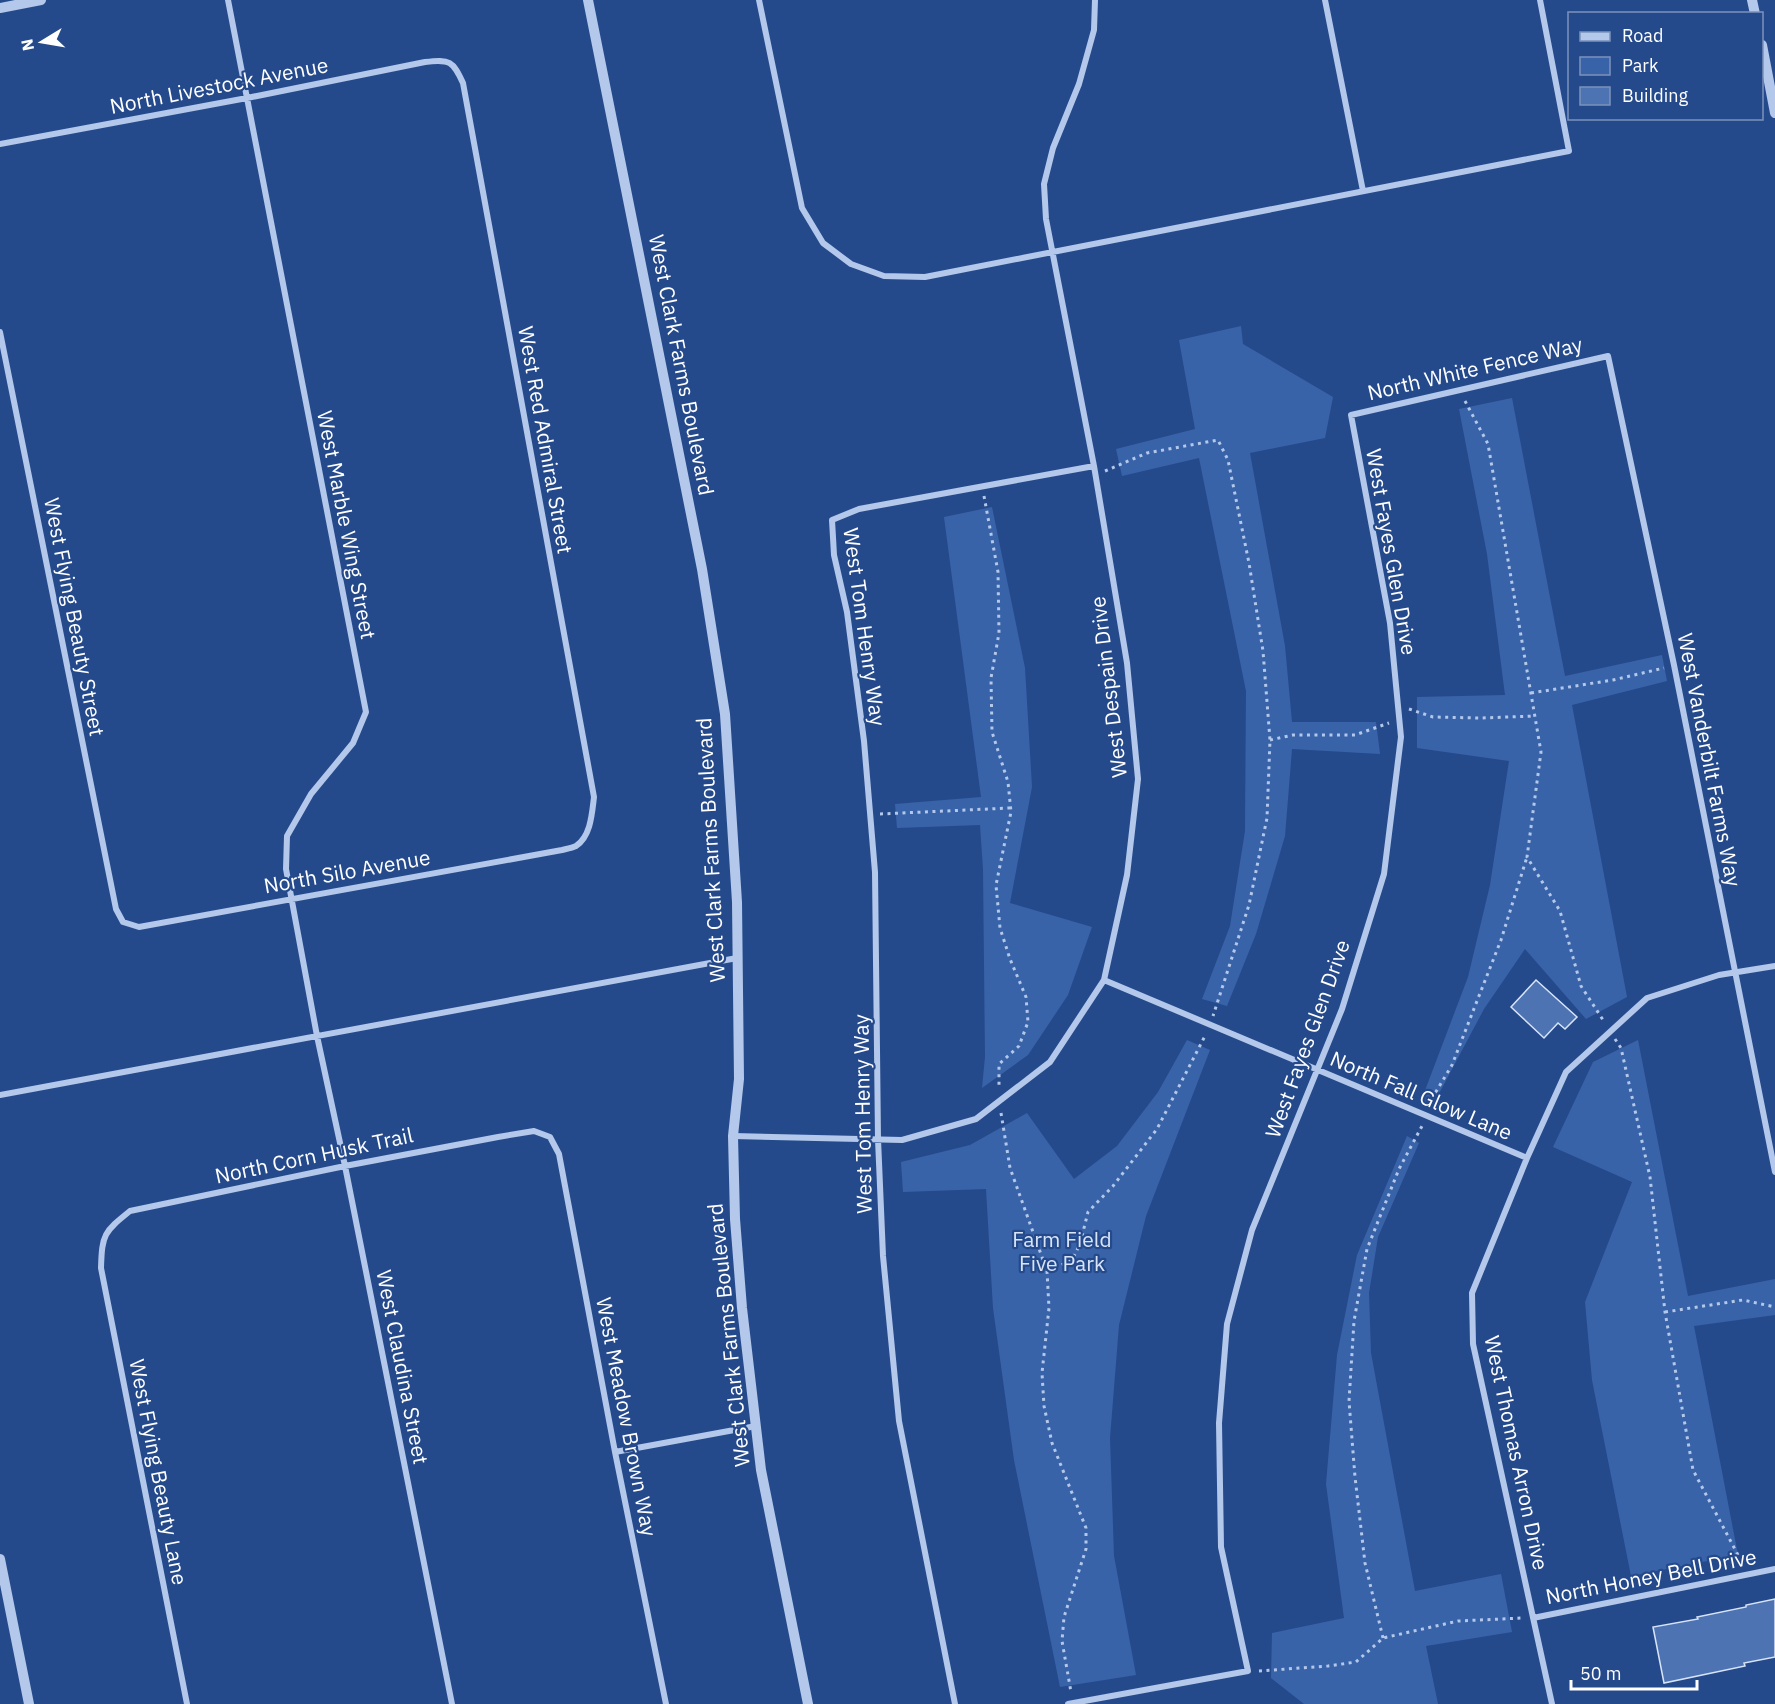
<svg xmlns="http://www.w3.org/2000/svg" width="1775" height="1704" font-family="'IBM Plex Sans',sans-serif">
<rect width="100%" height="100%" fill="#254a8c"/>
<path fill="#3963a8" d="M1241,326l2,18 90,53 -8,41 -75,15 35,193 7,76h84l4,32 -88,-5 -7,87 -29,98 -29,72 -25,-7 28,-73 15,-95 1,-140 -47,-233 -77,18 -6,-27 79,-20 -16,-89z
M1512,398l53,278 97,-21 5,26 -95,24 55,292 -41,22 -61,-70 -41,60 -50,94 -13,-2 47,-124 22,-92 19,-124 -92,-13v-51l88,-2 -18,-141 -28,-145z
M992,507l33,161 7,119 -22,116 82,24 -24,68 -40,60 -46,33 3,-31 -2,-188 -3,-44 -83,3 -2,-24 86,-7 -37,-280z
M1187,1040l23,10 -64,166 -27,109 -9,113 4,118 22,119 -76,12 -46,-227 -21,-152 -7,-119 -83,3 -2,-30 69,-17 57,-32 47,66 43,-33 41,-54z
M1638,1040l50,256 87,-17v36l-81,11 44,229 -107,21 -39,-196 -7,-78 47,-120 -79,-35 40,-85z
M1407,1136l12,7 -41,94 -9,56 2,60 44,238 86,-17 11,58 -86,14 12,58h-134l-33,-26 1,-45 72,-15 -18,-134 11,-129 20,-100z"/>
<path fill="#4d73b2" stroke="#d8e4f8" stroke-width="1.5" d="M1536,980l41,37 -12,12 -7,-6 -14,15 -33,-31z
M1775,1599v58l-31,6 1,3 -81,17 -11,-56 45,-8 -1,-2 49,-10v-2z"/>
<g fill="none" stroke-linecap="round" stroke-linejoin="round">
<path stroke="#b3c8ea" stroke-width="3" stroke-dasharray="3 4.5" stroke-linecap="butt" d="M1465,401l23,43 53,308 -14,105 33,54 21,75 24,37
M1105,471l42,-18 71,-13 10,20 21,103 14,88 7,89 -3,78 -18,87 -36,111
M984,496l14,76 1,61 -8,45 1,54 16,50 3,30 -15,73 4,43 10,31 16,38 2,25 -9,24 -20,18v24
M1531,693l82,-13 51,-12
M1409,709l24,8 48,1 54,-2
M1270,740l23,-5h62l34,-12
M880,814l130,-6
M1615,1039l6,9 29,129 15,135 28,158 45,85
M1430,1106l1,-6 21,-35 25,-64 24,-61 26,-83
M1001,1113l9,55 37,103 2,37 -7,65 2,33 8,37 34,85v21l-22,68 -2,24 9,51
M1048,1271l24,-11 8,-16 8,-32 25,-26 44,-57 49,-95
M1665,1312l78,-12 32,7
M1383,1638l-18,-75 -10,-86 -6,-76 5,-80 13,-72 32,-80 23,-43
M1259,1671l69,-5 28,-4 27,-24 75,-17 65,-3"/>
<path stroke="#b3c8ea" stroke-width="6" d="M228,0l138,712 -13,31 -42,51 -24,42 -1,33 31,167 28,130 107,538
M759,0l43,208 21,35 28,21 33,12 41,1 644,-126 -29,-151
M1325,0l38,191
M0,144l247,-46 178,-36c25,-3 28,-1 38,21l131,714c-2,16 -3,39 -18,49 -4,2 -10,3 -14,4l-423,77 -16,-5 -7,-13 -116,-577
M1104,980l423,178
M0,1095l737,-137
M733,1136l169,4 74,-21 74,-57 54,-82 23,-105 11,-96 -11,-116 -33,-197 -48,-247 -2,-35 9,-36 26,-64 15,-54 1,-30
M615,1452l141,-26
M1533,1618l242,-49
M187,1704l-86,-436c1,-34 3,-36 29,-57l215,-45 153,-29 36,-6 16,6 9,17 56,298 51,252
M955,1704l-56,-283 -16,-165 -5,-117 -3,-267 -11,-131 -17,-129 -13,-57 -2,-35 27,-11 235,-43
M1068,1704l180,-33 -27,-124 -2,-124 8,-99 25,-94 90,-221 42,-135 17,-137 -11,-114 -39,-208 257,-59 66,309 101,507
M1552,1704l-79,-360 -1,-51 55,-135 39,-86 81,-74 72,-23 56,-9"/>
<path stroke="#b3c8ea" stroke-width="10" d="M588,0l114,569 23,145 12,188 2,177 -6,57 2,83 7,89 19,162 47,234
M1752,0l3,14
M0,8l41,-8
M1762,45l13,68
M0,1559l29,145"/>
</g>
<g text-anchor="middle" stroke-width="4.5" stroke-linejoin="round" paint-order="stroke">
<g font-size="21" fill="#fff" stroke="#254a8c">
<text transform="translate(219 86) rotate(-11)" y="7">North Livestock Avenue</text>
<text transform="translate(681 365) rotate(79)" y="7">West Clark Farms Boulevard</text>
<text transform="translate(1475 369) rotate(-13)" y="7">North White Fence Way</text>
<text transform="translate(545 440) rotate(80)" y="7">West Red Admiral Street</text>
<text transform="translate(346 525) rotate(79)" y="7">West Marble Wing Street</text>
<text transform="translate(1391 552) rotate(80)" y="7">West Fayes Glen Drive</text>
<text transform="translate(74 617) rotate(79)" y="7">West Flying Beauty Street</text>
<text transform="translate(864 627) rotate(82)" y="7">West Tom Henry Way</text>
<text transform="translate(1109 687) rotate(-97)" y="7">West Despain Drive</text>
<text transform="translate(1709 760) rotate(79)" y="7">West Vanderbilt Farms Way</text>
<text transform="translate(711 850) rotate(-93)" y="7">West Clark Farms Boulevard</text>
<text transform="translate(347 872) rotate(-10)" y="7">North Silo Avenue</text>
<text transform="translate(1308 1039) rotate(-70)" y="7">West Fayes Glen Drive</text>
<text transform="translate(1421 1096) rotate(23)" y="7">North Fall Glow Lane</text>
<text transform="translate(863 1114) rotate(-91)" y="7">West Tom Henry Way</text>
<text transform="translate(314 1156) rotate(-12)" y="7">North Corn Husk Trail</text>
<text transform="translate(729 1335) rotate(-96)" y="7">West Clark Farms Boulevard</text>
<text transform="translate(402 1367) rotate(79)" y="7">West Claudina Street</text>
<text transform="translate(626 1417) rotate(79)" y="7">West Meadow Brown Way</text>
<text transform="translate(1516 1453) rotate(78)" y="7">West Thomas Arron Drive</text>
<text transform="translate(158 1472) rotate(79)" y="7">West Flying Beauty Lane</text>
<text transform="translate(1651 1577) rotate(-11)" y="7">North Honey Bell Drive</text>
</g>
<g font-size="21" fill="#d8e4f8" stroke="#254a8c">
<text x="1062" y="1247">Farm Field<tspan x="1062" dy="24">Five Park</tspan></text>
</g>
</g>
<rect x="1568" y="12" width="195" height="108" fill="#254a8c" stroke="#7c92ba" stroke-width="1.5"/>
<rect x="1580" y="32" width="30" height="9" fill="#b3c8ea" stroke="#7c92ba" stroke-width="1.5"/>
<text x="1622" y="42" font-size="18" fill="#ffffff">Road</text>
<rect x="1580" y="57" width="30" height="18" fill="#3963a8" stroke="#7c92ba" stroke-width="1.5"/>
<text x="1622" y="72" font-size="18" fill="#ffffff">Park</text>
<rect x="1580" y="87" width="30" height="18" fill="#4d73b2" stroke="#7c92ba" stroke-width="1.5"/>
<text x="1622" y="102" font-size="18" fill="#ffffff">Building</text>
<g transform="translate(42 42) rotate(259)" stroke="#254a8c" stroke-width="4.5" paint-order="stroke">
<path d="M0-4.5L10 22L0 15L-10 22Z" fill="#ffffff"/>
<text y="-9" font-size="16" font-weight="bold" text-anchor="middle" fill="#ffffff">N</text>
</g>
<path d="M1571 1680v9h126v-9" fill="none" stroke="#ffffff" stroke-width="3"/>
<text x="1580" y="1680" font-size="18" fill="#ffffff" stroke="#254a8c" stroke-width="4.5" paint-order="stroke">50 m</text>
</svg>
